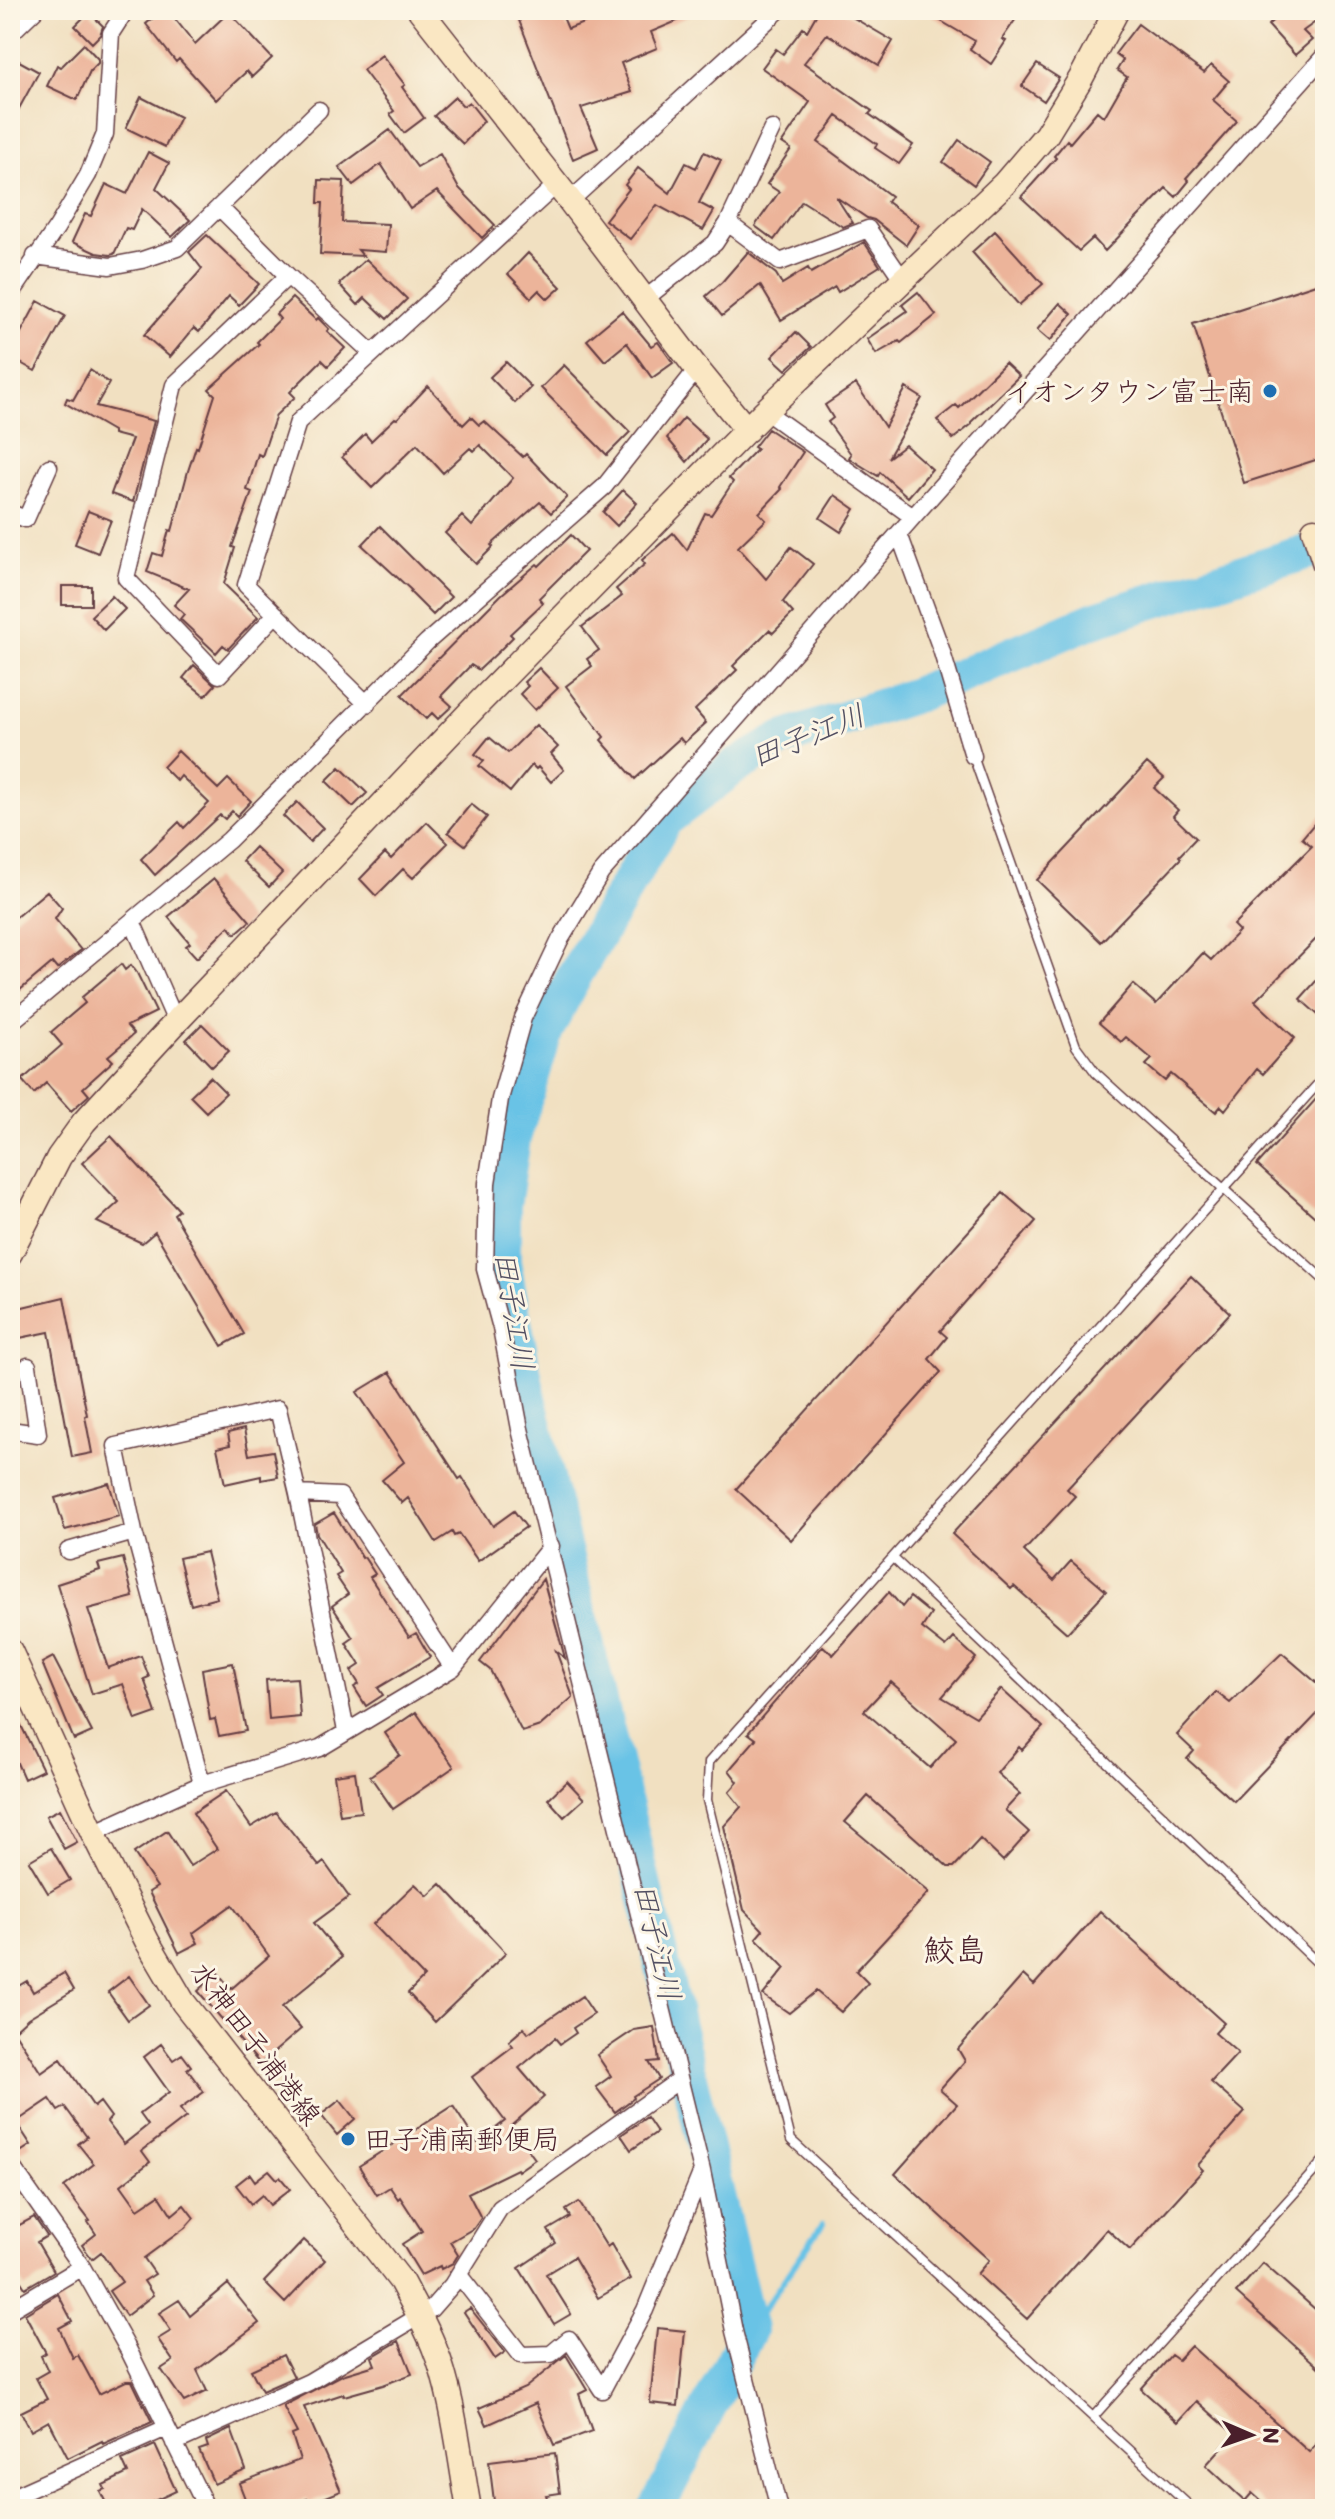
<svg xmlns="http://www.w3.org/2000/svg" width="1335" height="2519" font-family="Mali,'Klee One',sans-serif">
<rect width="100%" height="100%" fill="#fcf5e5"/>
<filter id="ink" filterUnits="userSpaceOnUse"><feTurbulence type="fractalNoise" baseFrequency=".0125" numOctaves="2"/><feDisplacementMap in="SourceGraphic" scale="16" xChannelSelector="R" yChannelSelector="G"/><feConvolveMatrix kernelMatrix="1 2 1 2 8 2 1 2 1" color-interpolation-filters="sRGB"/></filter>
<filter id="wash" filterUnits="userSpaceOnUse"><feTurbulence type="fractalNoise" baseFrequency=".006" numOctaves="4" result="noise"/><feDisplacementMap in="SourceGraphic" scale="32" xChannelSelector="R" yChannelSelector="G"/><feGaussianBlur stdDeviation="1.8" result="paint"/><feColorMatrix in="noise" values="0 0 0 0 0 0 0 0 0 0 0 0 0 0 0 0 0 1.4 0 .05"/><feComposite in="paint" operator="in"/></filter>
<g filter="url(#wash)">
<rect width="100%" height="100%" fill="#f1e0c1"/>
<g fill="none" stroke-linecap="round" stroke-linejoin="round">
<path stroke="#69c3e6" stroke-width="6" d="M749,2330l74,-106"/>
<path stroke="#69c3e6" stroke-width="36" d="M656,2509l93,-179 -220,-928 -26,-140v-56l10,-68 32,-106 27,-52 93,-160 68,-52 50,-29 135,-45 175,-74 232,-74"/>
</g>
<g id="blocks">
<path fill="#ecb49a" fill-rule="evenodd" d="M163,10h5l27,34 34,-32 43,46 -20,19 -5,-6 -31,29 -37,-41 -3,3 -30,-38z
M515,10h45l8,19 49,-19h86l-52,22 6,16 -36,15 11,29 -51,16 17,40 -25,11z
M819,10h21l53,31 -14,24 -52,-31 -23,29 68,48 -3,3 44,31 -14,19 -24,-16 2,-4 -40,-28 -19,26 73,54 -4,6 32,23 -13,20 -32,-25 -7,-2 -31,-21 17,26 -10,4 -41,-26 -28,39 -19,-14 24,-34 -12,-8 24,-35 -9,-6 28,-41 -48,-34 14,-19 7,5 20,-26 4,3z
M922,10h100l-20,29 4,2 -15,23 -21,-15 5,-8z
M1284,10h41v5l-22,16 9,9 -17,15 -27,-30z
M89,12l14,14 -3,9 -8,8 -17,-17z
M1138,24l66,49 7,-8 18,16 -16,19 24,21 -51,57 3,3 -13,16 -10,-9 -61,63 -12,-13 -14,13 -58,-54 35,-39 -2,-2 13,-16 3,3 27,-32 7,6 23,-40 -10,-7 6,-10 -8,-6z
M84,44l14,15v4l-8,8 -13,29 -30,-14 10,-21 4,2z
M382,55l23,30 -3,2 22,31 -20,15 -14,-19 4,-3 -31,-41z
M10,56l29,16 -29,53z
M1037,64l22,14 -15,23 -22,-15z
M141,97l39,20 -15,30 -39,-19z
M455,97l8,9 6,-4 15,19 -21,23 -29,-28z
M390,130l27,37 23,-13 18,33 37,38 -13,13 -45,-47 -27,18 -29,-45 -28,21 -14,-18z
M959,140l31,22 -16,23 -31,-23z
M148,152l21,11 -13,25 34,32 -18,17 -30,-28 -10,21 -6,-2 -12,26 -4,1 -14,-2 -24,-11 13,-28 6,2 15,-32 21,10z
M704,152l17,8 -22,43 15,8 -11,19 -46,-25 -27,34 -25,-19 24,-31 -4,-4 13,-17 32,25 16,-30 10,5z
M319,180l25,1 -2,41 46,2 -2,28 -28,-2 5,6 -43,-2 3,-51h-5z
M995,231l48,53 -24,21 -47,-53z
M207,235l52,49 -20,21 -10,-9 -30,36 -5,-4 -24,29 -26,-22 58,-66 -13,-17z
M864,242l16,24 -42,26 -3,-5 -54,33 -21,-35 -38,31 -16,-20 16,-14 26,-30 28,22 6,10 26,-16 3,5z
M528,253l33,34 -13,12 -9,-9 -8,8 -23,-24z
M366,259l41,40 -20,20 -22,-21 -7,7 -19,-21z
M1325,281v176l-81,26 -51,-159z
M918,292l18,23 -35,28 -2,-2 -23,13 -9,-15 40,-28 -5,-6z
M292,298l24,22 2,-2 11,11 -2,2 18,17 -17,18 -6,-6 -32,32 5,5 -19,18 -14,41 -4,-2 -11,36 5,2 -20,55 3,1 -11,36 34,33 -30,32 -5,-4 -7,8 -36,-34 4,-5 -10,-9 15,-16 -42,-17 6,-19 9,3 7,-26 3,1 16,-60 8,-24 2,1 17,-53 -6,-6 50,-45 -2,-2 23,-23 -4,-5z
M38,301l27,15 -30,55 -25,-14v-4z
M1060,303l12,11 -22,27 -13,-11z
M622,311l29,35 7,-4 15,21 -21,15 -25,-35 -22,18 -18,-21z
M796,332l15,15 -25,23 -14,-13z
M506,362l25,25 -16,16 -25,-26z
M1005,363l14,13 -48,46 1,2 -19,15 -16,-19 19,-15 3,3z
M564,365l66,67 -23,23 -66,-67z
M90,370l19,13 -13,23 58,15 -21,81 -22,-8 21,-55 -19,-5v-3l-48,-28 2,-5 6,2z
M856,384l29,43 21,-39 16,10 -34,60 17,-13 27,24 -24,28 -28,-25 -2,4 -29,-18 2,-4 -23,-32 5,-4 -8,-13z
M428,386l35,39 8,-8 8,8 5,-4 39,36 3,-3 41,43 -16,16 -11,-11 -49,43 2,2 -17,17 -31,-31 17,-17 10,10 41,-48 -33,-33 -6,6 -4,-3 -27,25 -26,-29 -45,44 -30,-31 23,-23 6,7 24,-23 2,1z
M684,418l23,21 -20,23 -20,-24z
M768,429l35,23 -23,35 2,2 -23,24 7,7 -28,27 28,32 25,-32 22,17 -30,38 10,11 -20,20 -4,-3 -36,36 4,4 -42,40 11,13 -22,20 -4,-5 -45,41 -34,-39 3,-3 -38,-51 26,-20 -5,-7 12,-9 -17,-23 40,-31 -6,-7 29,-25 -3,-4 31,-27 14,17 18,-37 6,2 22,-33 -4,-4 28,-29 -3,-2z
M623,490l14,13 -20,23 -14,-14z
M835,495l20,14 -14,23 -21,-14z
M88,511l23,9 -13,33 -23,-9z
M380,526l71,71 -18,18 -23,-23 1,-2 -49,-45z
M571,535l15,16 -47,47 4,5 -33,31 3,3 -14,14 -20,19 -8,-5 -30,31 11,10 -14,13 -6,-6 -6,6 -24,-24 99,-100 36,-31 2,2z
M62,586h29v19h-29z
M112,596l13,13 -21,21 -13,-14z
M194,665l21,20 -10,11 -22,-18z
M539,668l19,20 -23,22 -15,-16 8,-8 -4,-4z
M536,725l22,22 -7,7 13,16 -13,12 -13,-15 -2,2 -4,-4 -22,27 -31,-26 5,-5 -9,-7 14,-17 19,16z
M178,751l40,38 10,-10 23,22 -14,15 -5,-5 -7,8 -5,-4 -65,60 -14,-16 38,-37 5,6 25,-25 -28,-27 -4,5 -14,-14z
M1147,763l17,15 -10,10 24,22 -5,6 23,22 -17,18 2,2 -80,84 -64,-62z
M340,767l27,26 -14,14 -27,-26z
M297,802l26,26 -13,14 -27,-26z
M471,804l16,13 -22,28 -17,-13z
M1325,811v119l-70,71 40,37 -32,36 -6,-5 -32,41 -4,-4 -5,6 -45,-38 -6,7 -19,-16 6,-6 -26,-22 -5,5 -22,-19 34,-39 23,20 47,-51 8,7 28,-29 -6,-6 79,-79 -10,-8z
M427,822l21,21 -35,35 -10,-9 -27,27 -16,-17 25,-26 6,6z
M255,847l27,26 -13,14 -27,-26z
M214,879l36,42 -15,13 -6,-8 -32,32 -11,-12 4,-3 -22,-26z
M47,891l15,17 -7,11 26,31 -24,19 -5,-6 -32,27 -10,-13v-55z
M121,964l4,6 6,-5 6,8 19,39 -29,14 7,8 -26,22 5,5 -30,27 6,7 -18,16 -25,-28 -12,11 -12,-14 40,-35 -11,-13 34,-29 -4,-5z
M1325,971v50l-25,-22z
M202,1024l27,27 -17,16 -26,-27z
M210,1077l16,16 -20,19 -16,-16z
M1325,1089v137l-68,-61z
M111,1136l68,74 -5,4 70,120 -22,12 -67,-114 -13,11 -45,-21 22,-20 -37,-39z
M1003,1193l33,28 -96,110 7,6 -18,22 12,13 -150,168 -55,-51z
M1191,1276l39,37 -163,176 8,7 -51,55 30,29 17,-19 35,30 -39,42 -53,-47 -3,3 -59,-55z
M64,1297l23,118 -2,1 7,37 -20,4 -23,-125 -39,8v-30z
M390,1372l69,107 3,-2 31,49 21,-15 12,16 -48,34 -19,-27 -5,2 -2,-4 -16,10 -28,-44 -6,5 -20,-23 22,-18 -47,-70z
M244,1429l5,26 24,-4 5,26 -17,3v-4l-36,8 -8,-36 13,-3 -2,-12z
M109,1483l10,33 -54,14 -10,-32z
M334,1513l28,45 2,-1 11,17 -5,3 39,60 7,-4 14,24 -52,31 5,7 -17,11 -12,-19 5,-3 -8,-13 9,-6 -14,-22 7,-5 -21,-32 16,-12 -12,-18 5,-3 -24,-39 -2,-10z
M206,1552l11,46 -26,7 -12,-47z
M123,1558l10,39 -45,12 20,59 33,-12 8,21 -5,2 12,34 -20,7 -13,-36 -31,10 -35,-110 43,-14 -2,-6z
M543,1579l22,79 -9,-7 17,46 -33,29 -18,6 -32,-62 -10,-8z
M889,1592l13,15 8,-10 21,17 -9,14 24,19 8,-9 22,20 -34,39 34,20 25,-28 42,38 -21,23 -3,-3 -22,26 23,21 -15,16 24,22 -26,29 -23,-22 -26,28h-6l-80,-71 -23,26 84,70 -73,79 12,12 -27,29 -25,-21 -27,22 -26,-18 22,-27 -29,-30 7,-8 -19,-20 -20,-84 17,-19 -12,-15 9,-10 -9,-12 27,-31 -8,-6 75,-87 10,9zM891,1682l65,57 -26,29 -66,-57z
M1282,1653l43,37v16l-91,95 -47,-42 7,-8 -17,-16 39,-43 14,11z
M53,1657l39,75 -18,8 -32,-77z
M233,1663l13,68 -27,5 -4,-17 -5,1 -8,-51z
M297,1678l3,39 -31,3 -3,-40z
M10,1703l33,67 -19,9 -14,-32z
M416,1712l38,55 -61,42 -23,-33 30,-21 -15,-22z
M355,1772l6,40 -21,3 -6,-40z
M567,1781l17,18 -20,18 -16,-18z
M226,1791l25,36 25,-15 43,54 5,-4 25,35 -35,26 28,34 -60,50 19,22 -41,35 -62,-73 20,-18 13,16 38,-33 -37,-51 -39,28 5,10 -19,10 -30,-61 8,-5 -23,-34 33,-22 23,35 27,-17 -24,-36z
M60,1809l17,33 -13,7 -18,-33z
M51,1848l19,32 -22,13 -19,-32z
M415,1884l13,12 13,-12 65,69 -71,69 -27,-29 16,-16 -51,-53z
M1100,1911l124,112 -9,10 23,20 -27,29 34,30 -47,53 5,5 -73,80 -23,-21 -80,90 -50,-45 12,-14 -94,-86 62,-70 -17,-15 25,-28 -7,-12 65,-74 11,10z
M64,1973l10,17 -46,28 -14,13 27,42 20,-14 33,48 6,-5 11,15 -4,5 17,22 24,-19 -8,-11 29,-22 -25,-35 17,-13 12,16 9,-6 9,12 -4,3 17,23 -24,17 6,8 -44,34 8,11 -29,23 17,24 21,-14 13,20 12,-10 10,13 -9,10 -41,30 11,16 -11,7 9,14 -27,21 -17,-25 13,-9 -21,-30 -9,7 -10,-14 14,-11 -8,-12 2,-1 -26,-34 30,-23 -16,-20 9,-7 -22,-30 -7,4 -8,-12 -34,23 15,23 -14,9 -7,-11v-59l7,-5 -7,-11v-77l17,-10 6,11z
M129,1976l20,29 -21,15 -20,-28z
M582,1996l12,18 -21,14 3,5 -16,11 -5,-6 -36,30 25,29 -33,29 24,33 -17,12 -1,-2 -49,24 13,25 -7,10 -24,14 8,13 -5,8 -12,6 -1,-3 -19,9 -19,-31 20,-13 -22,-34 -2,2 -8,-12 -13,8 -18,-29 94,-60 24,37 28,-22 -33,-44 41,-31 -4,-5 15,-13 4,5z
M654,2027l5,34 -10,1 10,17 -26,17 1,2 -19,14 -19,-25 15,-11 -14,-21 37,-25z
M340,2100l15,19 -18,16 -16,-20z
M647,2117l10,15 -26,18 -10,-15z
M269,2170l8,9 3,-2 10,12 -20,16 -8,-10 -11,9 -15,-19 14,-11 5,7z
M579,2202l28,45 4,-3 20,35 -33,19 -24,-41 -28,17 25,40 -17,10 -35,-56 37,-25 -8,-13 22,-13 -4,-7z
M34,2217l13,19 -10,6 17,29 -29,17 -12,-19 6,-4 -9,-16v-19z
M304,2240l21,20 -40,43 -21,-21z
M1263,2263l62,55v55l-89,-80z
M228,2284l31,39 -62,47 10,21 -23,11 -23,-33 12,-8 -15,-22 13,-8 -12,-18 20,-13 11,16z
M58,2294l14,27 -13,7 14,30 5,-3 21,39 27,-13h6l20,41 -49,22 -1,-3 -34,17 -19,-37 -18,10 -10,-19 26,-13 -11,-21 12,-7 -7,-15 5,-3 -21,-39z
M470,2308l35,44 -10,7 -31,-47z
M657,2328l28,3 -7,75 -28,-3z
M399,2341l13,33 -29,11 -39,11 -1,-2 -39,13 37,84 -32,13 -2,-5 -27,10h-31l-10,-26 61,-23 -8,-25 5,-2 -14,-27 59,-31 33,-10 -3,-8z
M1191,2346l118,106 16,-18v75h-55l-18,-16 -7,8 -39,-36 28,-31 -37,-33 -19,21 -37,-33 30,-34 7,5z
M283,2355l11,22 -32,14 -11,-21z
M566,2355l21,35 -8,4 13,37 -38,14 -18,-42 -49,22 -8,-17 46,-20z
M231,2429l15,41 -32,14 -15,-34 9,-3 -2,-6z
M155,2445l21,46 -39,18h-28l-9,-18 5,-2 -2,-4 25,-12 -6,-13z
M555,2453l5,40 -14,2 5,14h-56l-6,-48z"/>
</g>
</g>
<g filter="url(#ink)">
<use href="#blocks" fill-opacity="0" stroke="#633c42" stroke-width="2"/>
<g fill="none" stroke-linecap="round" stroke-linejoin="round">
<g stroke="#633c42" stroke-width="11">
<path id="lane" d="M973,756l103,290 20,27 229,208
M893,1558l432,412
M1094,2416l231,-257
M1193,2509l-402,-369 -84,-340 2,-38 616,-686"/>
</g>
<g stroke="#633c42" stroke-width="19">
<path id="street" d="M10,34l25,-24
M570,201l209,-191
M219,207l69,69 84,77
M728,223l52,39 88,-33 35,51
M35,256l75,10 32,-6 35,-12 142,-138
M10,296l47,-69 31,-52 17,-41 6,-101 15,-23
M645,299l70,-56 13,-20 44,-94
M765,411l148,106
M10,513l16,6 23,-52
M899,534l42,115 32,107
M276,614l-57,61 -93,-97 48,-193 114,-109
M367,704l-121,-119 52,-163 258,-237
M132,921l44,101
M10,1023l219,-183 198,-198 177,-155 93,-118
M10,1430l28,4 -10,-68
M298,1494l42,2 113,172
M68,1551l66,-19
M202,1784l-68,-252 -18,-86 162,-37 20,85 48,237
M93,1833l109,-49 118,-36 133,-80 98,-122
M10,2164l72,103 46,82 79,160
M459,2275l62,80 30,-1 18,-15 33,51 43,-80 57,-139
M10,2310l72,-43
M174,2443l135,-61 122,-73 21,-24 48,-77 179,-128
M10,2498l156,-70
M779,2509l-45,-178 -32,-160 -182,-742 -19,-101 -16,-59 2,-86 13,-84 23,-81 37,-78 41,-67 312,-356 412,-462"/>
</g>
<g stroke="#633c42" stroke-width="27">
<path id="secondary" d="M420,10l150,191 127,168 50,61
M1314,530l11,34
M10,1253l49,-96 25,-35 92,-100 299,-315 290,-296 239,-227 42,-49 35,-57 36,-68
M10,1651l83,182 54,108 36,61 218,279c11,21 24,43 33,66 19,45 26,113 35,162"/>
</g>
<use href="#lane" stroke="#fff" stroke-width="8"/>
<use href="#street" stroke="#fff" stroke-width="16"/>
<use href="#secondary" stroke="#fae7c3" stroke-width="24"/>
</g>
</g>
<g fill="#1f6fb2" stroke="#fcf5e5" stroke-width="3">
<circle cx="1270" cy="391" r="8"/>
<circle cx="348" cy="2139" r="8"/>
</g>
<g text-anchor="middle" stroke-width="6" stroke-linejoin="round" paint-order="stroke">
<g font-size="28" fill="#4a1f2b" stroke="#fcf5e5" text-anchor="end">
<text x="1254" y="401">イオンタウン富士南</text>
<text x="364" y="2149" text-anchor="start">田子浦南郵便局</text>
</g>
<g font-size="28" fill="#4a1f2b" stroke="#fcf5e5">
<text transform="translate(256 2043) rotate(53)" y="10">水神田子浦港線</text>
</g>
<g font-size="30" font-style="italic" fill="#535063" stroke="#fcf5e5">
<text transform="translate(808 736) rotate(-22)" y="10">田子江川</text>
<text transform="translate(514 1311) rotate(81)" y="10">田子江川</text>
<text transform="translate(657 1942) rotate(77)" y="10">田子江川</text>
</g>
<g font-size="32" fill="#4a1f2b" stroke="#fcf5e5">
<text x="955" y="1961">鮫島</text>
</g>
</g>
<rect width="1335" height="2519" fill="none" stroke="#fcf5e5" stroke-width="40"/>
<g transform="translate(1251 2435) rotate(92)" stroke="#fcf5e5" stroke-width="6" paint-order="stroke">
<path d="M0-6L14 30L0 20L-14 30Z" fill="#4a1f2b"/>
<text y="-12" font-size="22" font-weight="bold" text-anchor="middle" fill="#4a1f2b">N</text>
</g>
</svg>
